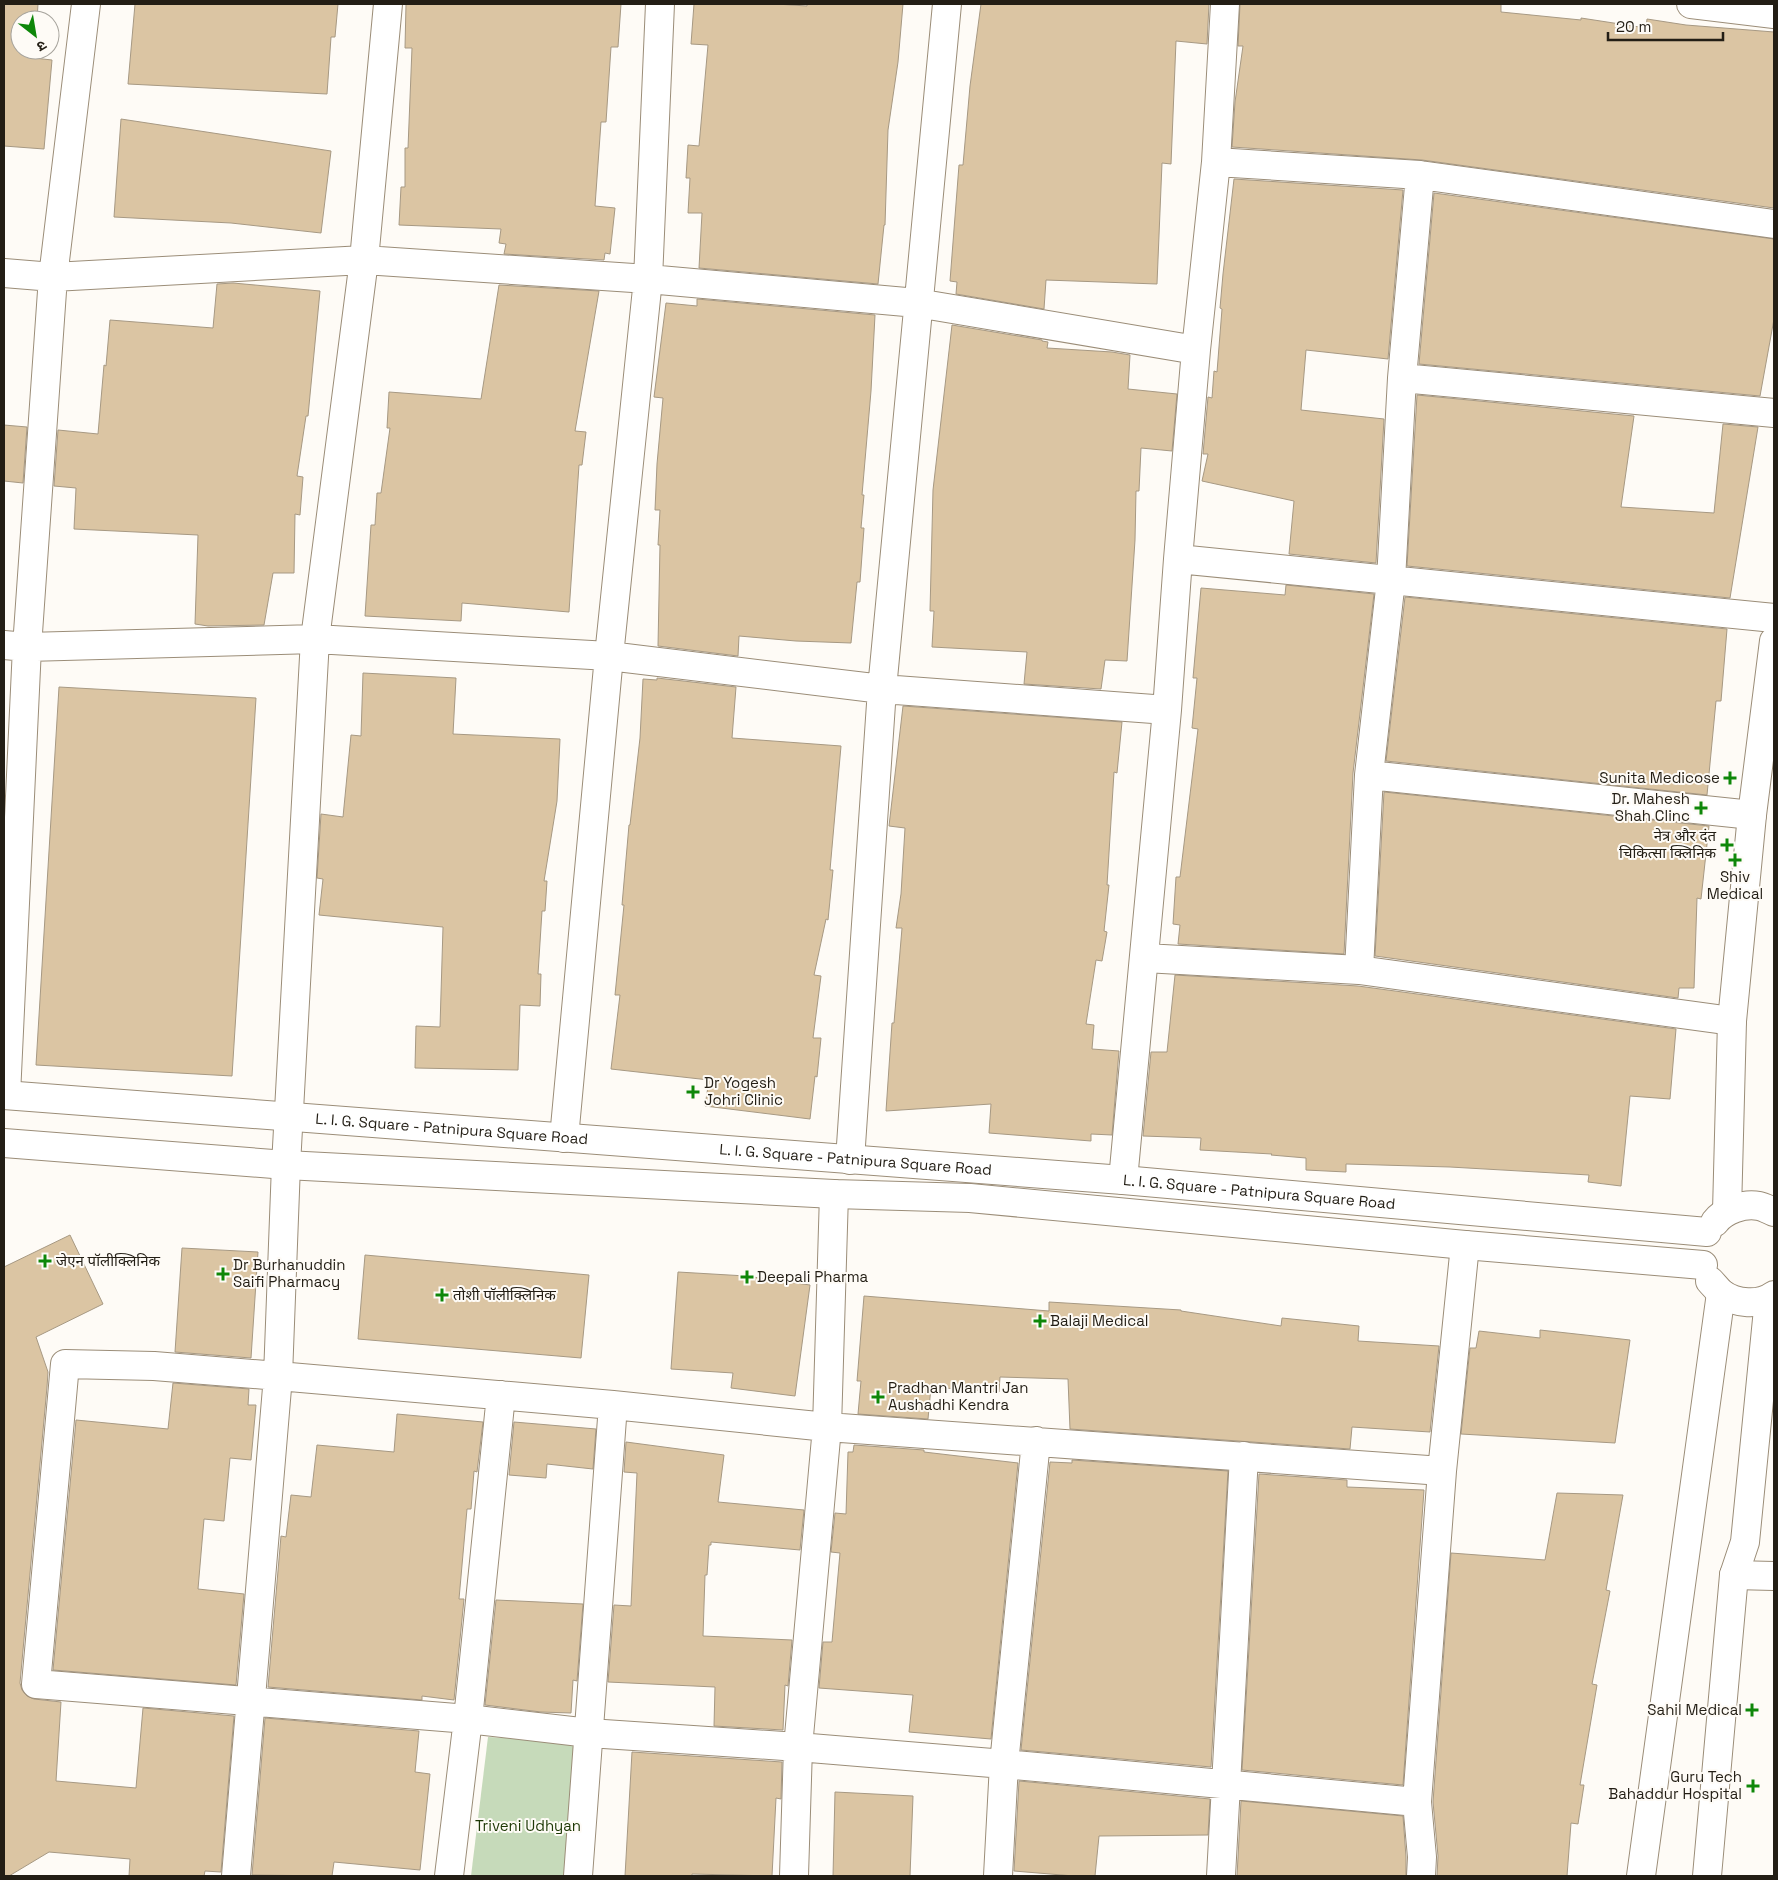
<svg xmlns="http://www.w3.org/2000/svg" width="1778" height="1880" font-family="'Space Grotesk','Noto Sans Devanagari',sans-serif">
<rect width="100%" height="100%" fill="#fefbf6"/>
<path fill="#c6daba" d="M488,1737l98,6 -12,133h-103z"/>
<path fill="#dbc5a3" stroke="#a79983" d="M4,4h34l-1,16h-17v30h15l-1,8 18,2 -8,89 -40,-3z
M135,4h203l-3,33h-4l-4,57 -199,-10z
M406,4h215l-3,43h-7l-5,75h-5l-6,84 20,2 -5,46 -5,-1 -1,7 -100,-6 2,-10 -7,-1 2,-14 -102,-4 2,-38h4v-39h3l4,-100h-7z
M694,4h82l31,2v-2h96l-5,58 -10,68 -3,95h-1l-6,59 -179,-16 3,-55h-14l2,-35h-4l2,-33 11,1 9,-101 -17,-1z
M981,4h228l-2,40 -31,-3 -5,123 -9,-1 -5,121 -111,-4 -2,29 -88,-15 1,-12 -7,-1 9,-116h4l7,-79z
M1240,4h261v8l80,8v-2l65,10 1,-9 39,6 88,7v176l-352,-48 -190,-13 3,-45 8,-56h-5z
M121,119l210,32 -10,82 -90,-10 -117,-6z
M1234,179l169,11 -15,169 -82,-9 -5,60 83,9 -8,144 -87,-9 5,-53 -92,-20 6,-27h-5l5,-57 4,1 2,-27 3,1 5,-63 -2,-1 3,-34z
M1434,193l340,46v80l-14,77 -341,-32z
M233,283l87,8 -12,125h-2l-9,60 6,1 -3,38 -5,-1 -1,59h-21l-9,52 -56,1 -13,-2 3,-89 -124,-6 2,-41 -22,-2 4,-56 40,4 6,-69 2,1 4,-46 103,8 4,-44z
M499,285l100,6 -24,140 11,1 -4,33h-3l-10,147 -107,-9 -1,18 -96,-5 6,-91h4l2,-32h4l9,-65h-3l2,-36 92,7z
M697,299l178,16 -4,76 -9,104h2l-3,33h3l-4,54h-3l-6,61 -55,-2 -57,-5 -1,20 -80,-10 2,-101h-2l2,-35h-5l2,-46 6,-66 -9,-1 12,-94 31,3z
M952,325l90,15v1l6,1 -1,6 65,4 18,3 -2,34 49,5 -5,57 -31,-3 -2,43h-3l-1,49 -8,121 -22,-1 -4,29 -77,-5 3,-32 -95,-5 2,-36h-4l3,-121z
M1417,395l217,21 -13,91 93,6 9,-89 35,3 -28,171 -323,-32z
M4,425l23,2 -4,56 -19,-2z
M1286,585l88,9 -21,179 -9,181 -166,-10 2,-19 -7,-1 3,-47h4l18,-148 -6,-1 5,-50h-4l8,-90 84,7z
M1405,597l322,32 -6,72h-5l-9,94 -321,-34z
M363,673l93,5 -3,56 107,5 -3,62 -13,80h3l-2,30h-3l-4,63h3l-1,32 -20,-1 -2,65 -103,-2 1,-42 24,1 3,-100 -124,-12 4,-36 -6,-1 4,-64 22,3 8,-82 10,1z
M657,678l79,9 -4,51 109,8 -11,124h3l-5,50 -2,-1 -12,56 7,1 -8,62h8l-4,39 -2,-1 -5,43 -105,-13 4,-26 -98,-11 9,-74h-5l9,-90h-2l7,-80h1l10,-87 3,-59 14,1z
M59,687l197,11 -24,378 -196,-11z
M903,706l219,16 -5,51 -3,-1 -7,113h2l-5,46 3,1 -5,29 -6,-1 -10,64 8,1 -2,24 27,2 -7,84 -21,-1v7l-102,-8 2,-29 -105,7 6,-88h2l8,-95h-6l5,-34 4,-66 -16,-2z
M1384,792l325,34 -8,73 -4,-1 -3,90h-15l-1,10 -303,-42z
M1175,975l183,11 318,43 -6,70 -40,-3 -9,90 -33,-4 1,-7 -139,-8 -104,-3v8l-40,-2v-12l-35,-3 1,-1 -72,-4 1,-12 -58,-2 8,-84h16z
M70,1235l33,69 -67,33 12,35 -1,15 -27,296 2,7 5,6 7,3 27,3 -5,79 80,7 7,-80 91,8 -13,156 -16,-1 -1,5h-75l1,-17 -81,-7 -40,24h-5v-609z
M182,1248l76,4 -7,106 -76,-6z
M365,1255l224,20 -8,83 -223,-19z
M678,1272l68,4 64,9 -15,111 -64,-8 2,-15 -62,-4z
M864,1296l185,15v-9l132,8v1l100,15 1,-8 77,8 -1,15 81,5 -9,86 -78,-5 -2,22 -280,-20 -2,-50 -68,-2 -1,15 -68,-5 -3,32 -70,-5 3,-33h-4z
M1540,1330l90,10 -15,103 -154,-9 9,-86h6l3,-17 61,7z
M173,1383l76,6 -1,16h8l-5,55 -21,-2 -6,63 -20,-2 -6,70 46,5 -8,91 -183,-15 23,-250 92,9z
M397,1414l86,8 -6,50 -3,-1 -3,38h-4l-8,90h5l-10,101 -32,-4v4l-154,-13 13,-151 5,1 5,-42 20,2 6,-52 77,7z
M514,1422l82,7 -3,40 -46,-5 -1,14 -37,-3z
M626,1442l98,13 -6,47 86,8 -4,40 -89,-8v3h-2l-2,30h-2l-2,61 89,4 -4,46 -3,-1 -2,45 -69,-4 1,-39 -107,-5 6,-77 17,1 6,-133 -13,-1z
M854,1445l70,5v2l94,11 -27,276 -82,-7 4,-37 -94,-7 4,-46h9l8,-89 -9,-1 4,-39 11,1 2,-62h5z
M1072,1460l156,11 -17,296 -190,-17 29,-288 22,1z
M1259,1474l88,6v7l77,3 -21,295 -161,-15z
M1557,1493l66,2 -17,95 4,1 -18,93 5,1 -17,100h4l-6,39 -7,-1 -4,53h-130l1,-20 -5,-54 18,-249 94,7z
M496,1600l87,4 -6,77 -4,-1 -2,33 -30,-1 -56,-7z
M265,1718l154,13 -4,41 15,2 -10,96 -86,-8 -2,14 -80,-1z
M632,1752l150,10 -1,37 -5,-1 -4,78 -80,-2v2h-67z
M1019,1781l191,18 -2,36 -109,1 -4,40h-21l-60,-5z
M835,1792l78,4 -3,80h-77z
M1241,1801l162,15 3,41v19h-169z"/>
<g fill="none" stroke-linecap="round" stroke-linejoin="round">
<g stroke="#9b8d78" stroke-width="30">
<path id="minor" d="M1691,4l83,10
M1216,162l204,13 354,49
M4,273l49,4 311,-17 284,19 269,24 279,47
M1402,378l372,35
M1178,559l596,59
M4,645l23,2 288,-8 294,17 273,33 285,21
M1369,775l383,40
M1145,958l214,12 373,51
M1359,970l10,-195 22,-195 11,-202 18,-203
M6,1095l21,-448 26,-370 33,-273
M564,1138l45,-482 39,-377 12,-275
M850,1160l32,-471 65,-685
M1123,1180l44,-470 11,-151 18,-209 20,-188 9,-158
M1734,1575l40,1
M1417,1802l-413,-38 -206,-17 -209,-14 -121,-14 -432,-35 29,-320 89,2 124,10 335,29 214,22 615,44
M236,1876l42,-500 8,-211 29,-526 49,-379 24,-256
M449,1876l19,-157 33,-324
M578,1876l35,-471
M794,1876l4,-129 29,-320 7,-233
M998,1876l6,-112 32,-323
M1221,1876l23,-420
M1421,1876l1,-19 -5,-55 25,-331 23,-226"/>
</g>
<g stroke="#9b8d78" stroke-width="30">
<g id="secondary">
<path id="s1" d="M4,1095l1119,85 584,52"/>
<path d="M4,1143l282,22 548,29 136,4 495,47 238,20"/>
<path d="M1727,1211l5,-190 20,-206 22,-174"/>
<path d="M1715,1222c9,-12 29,-19 44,-16 5,1 10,4 15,6"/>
<path d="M1710,1281c3,3 7,8 11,12 15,11 38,13 53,2"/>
<path d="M1641,1876l80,-583"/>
<path d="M1707,1876l27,-301 11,-33 24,-243"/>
</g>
</g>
<use href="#minor" stroke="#fff" stroke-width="28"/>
<use href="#secondary" stroke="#fff" stroke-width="28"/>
</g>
<g fill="#0e8709" stroke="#fefbf6" stroke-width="2">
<path d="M1727.5 770.5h5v5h5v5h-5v5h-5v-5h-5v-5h5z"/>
<path d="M1698.5 800.5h5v5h5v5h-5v5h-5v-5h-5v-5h5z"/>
<path d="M1724.5 837.5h5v5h5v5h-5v5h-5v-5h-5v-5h5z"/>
<path d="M1732.5 852.5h5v5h5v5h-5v5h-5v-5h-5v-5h5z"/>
<path d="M690.5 1084.5h5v5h5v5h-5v5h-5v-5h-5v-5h5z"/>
<path d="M42.5 1253.5h5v5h5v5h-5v5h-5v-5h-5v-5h5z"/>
<path d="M220.5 1266.5h5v5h5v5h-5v5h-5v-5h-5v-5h5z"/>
<path d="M744.5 1269.5h5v5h5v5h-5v5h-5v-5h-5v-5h5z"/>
<path d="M439.5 1287.5h5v5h5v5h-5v5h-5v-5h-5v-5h5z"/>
<path d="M1037.5 1313.5h5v5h5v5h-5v5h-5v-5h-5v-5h5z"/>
<path d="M875.5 1389.5h5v5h5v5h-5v5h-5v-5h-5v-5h5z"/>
<path d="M1749.5 1702.5h5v5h5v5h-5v5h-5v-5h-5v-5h5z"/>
<path d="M1750.5 1778.5h5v5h5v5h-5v5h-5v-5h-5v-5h5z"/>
</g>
<g text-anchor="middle" stroke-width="4" stroke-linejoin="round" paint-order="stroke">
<g font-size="15" fill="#231e15" stroke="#fefbf6" text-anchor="start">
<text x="1720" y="783" text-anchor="end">Sunita Medicose</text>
<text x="1690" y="804" text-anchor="end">Dr. Mahesh<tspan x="1690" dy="17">Shah Clinc</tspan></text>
<text x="1716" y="841" text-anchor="end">नेत्र और दंत<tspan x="1716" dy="17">चिकित्सा क्लिनिक</tspan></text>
<text x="1735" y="882" text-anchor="middle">Shiv<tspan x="1735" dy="17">Medical</tspan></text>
<text x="704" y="1088">Dr Yogesh<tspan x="704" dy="17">Johri Clinic</tspan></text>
<text x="56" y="1266">जेएन पॉलीक्लिनिक</text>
<text x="233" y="1270">Dr Burhanuddin<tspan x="233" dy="17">Saifi Pharmacy</tspan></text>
<text x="757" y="1282">Deepali Pharma</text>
<text x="453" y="1300">तोशी पॉलीक्लिनिक</text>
<text x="1050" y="1326">Balaji Medical</text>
<text x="888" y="1393">Pradhan Mantri Jan<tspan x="888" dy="17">Aushadhi Kendra</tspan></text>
<text x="1742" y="1715" text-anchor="end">Sahil Medical</text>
<text x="1742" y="1782" text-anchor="end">Guru Tech<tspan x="1742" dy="17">Bahaddur Hospital</tspan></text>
</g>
<g font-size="15" fill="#231e15" stroke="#fefbf6">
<text dy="5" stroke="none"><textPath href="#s1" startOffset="449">L. I. G. Square - Patnipura Square Road</textPath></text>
<text dy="5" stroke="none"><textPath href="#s1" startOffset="854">L. I. G. Square - Patnipura Square Road</textPath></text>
<text dy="5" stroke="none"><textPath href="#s1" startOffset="1259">L. I. G. Square - Patnipura Square Road</textPath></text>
</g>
<g font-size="15" fill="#1d3805" stroke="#fefbf6">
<text x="528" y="1831">Triveni Udhyan</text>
</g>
</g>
<rect width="1778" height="1880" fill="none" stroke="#231e15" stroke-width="10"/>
<g transform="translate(35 35) rotate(149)"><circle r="24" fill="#fefbf6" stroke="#a6a39c"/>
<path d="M0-4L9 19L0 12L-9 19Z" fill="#0e8709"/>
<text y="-8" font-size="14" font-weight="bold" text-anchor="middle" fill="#231e15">उ</text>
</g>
<path d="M1608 32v8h115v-8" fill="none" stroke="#231e15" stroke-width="2.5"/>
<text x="1616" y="32" font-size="15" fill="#231e15" stroke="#fefbf6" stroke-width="4" paint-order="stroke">20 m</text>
</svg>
